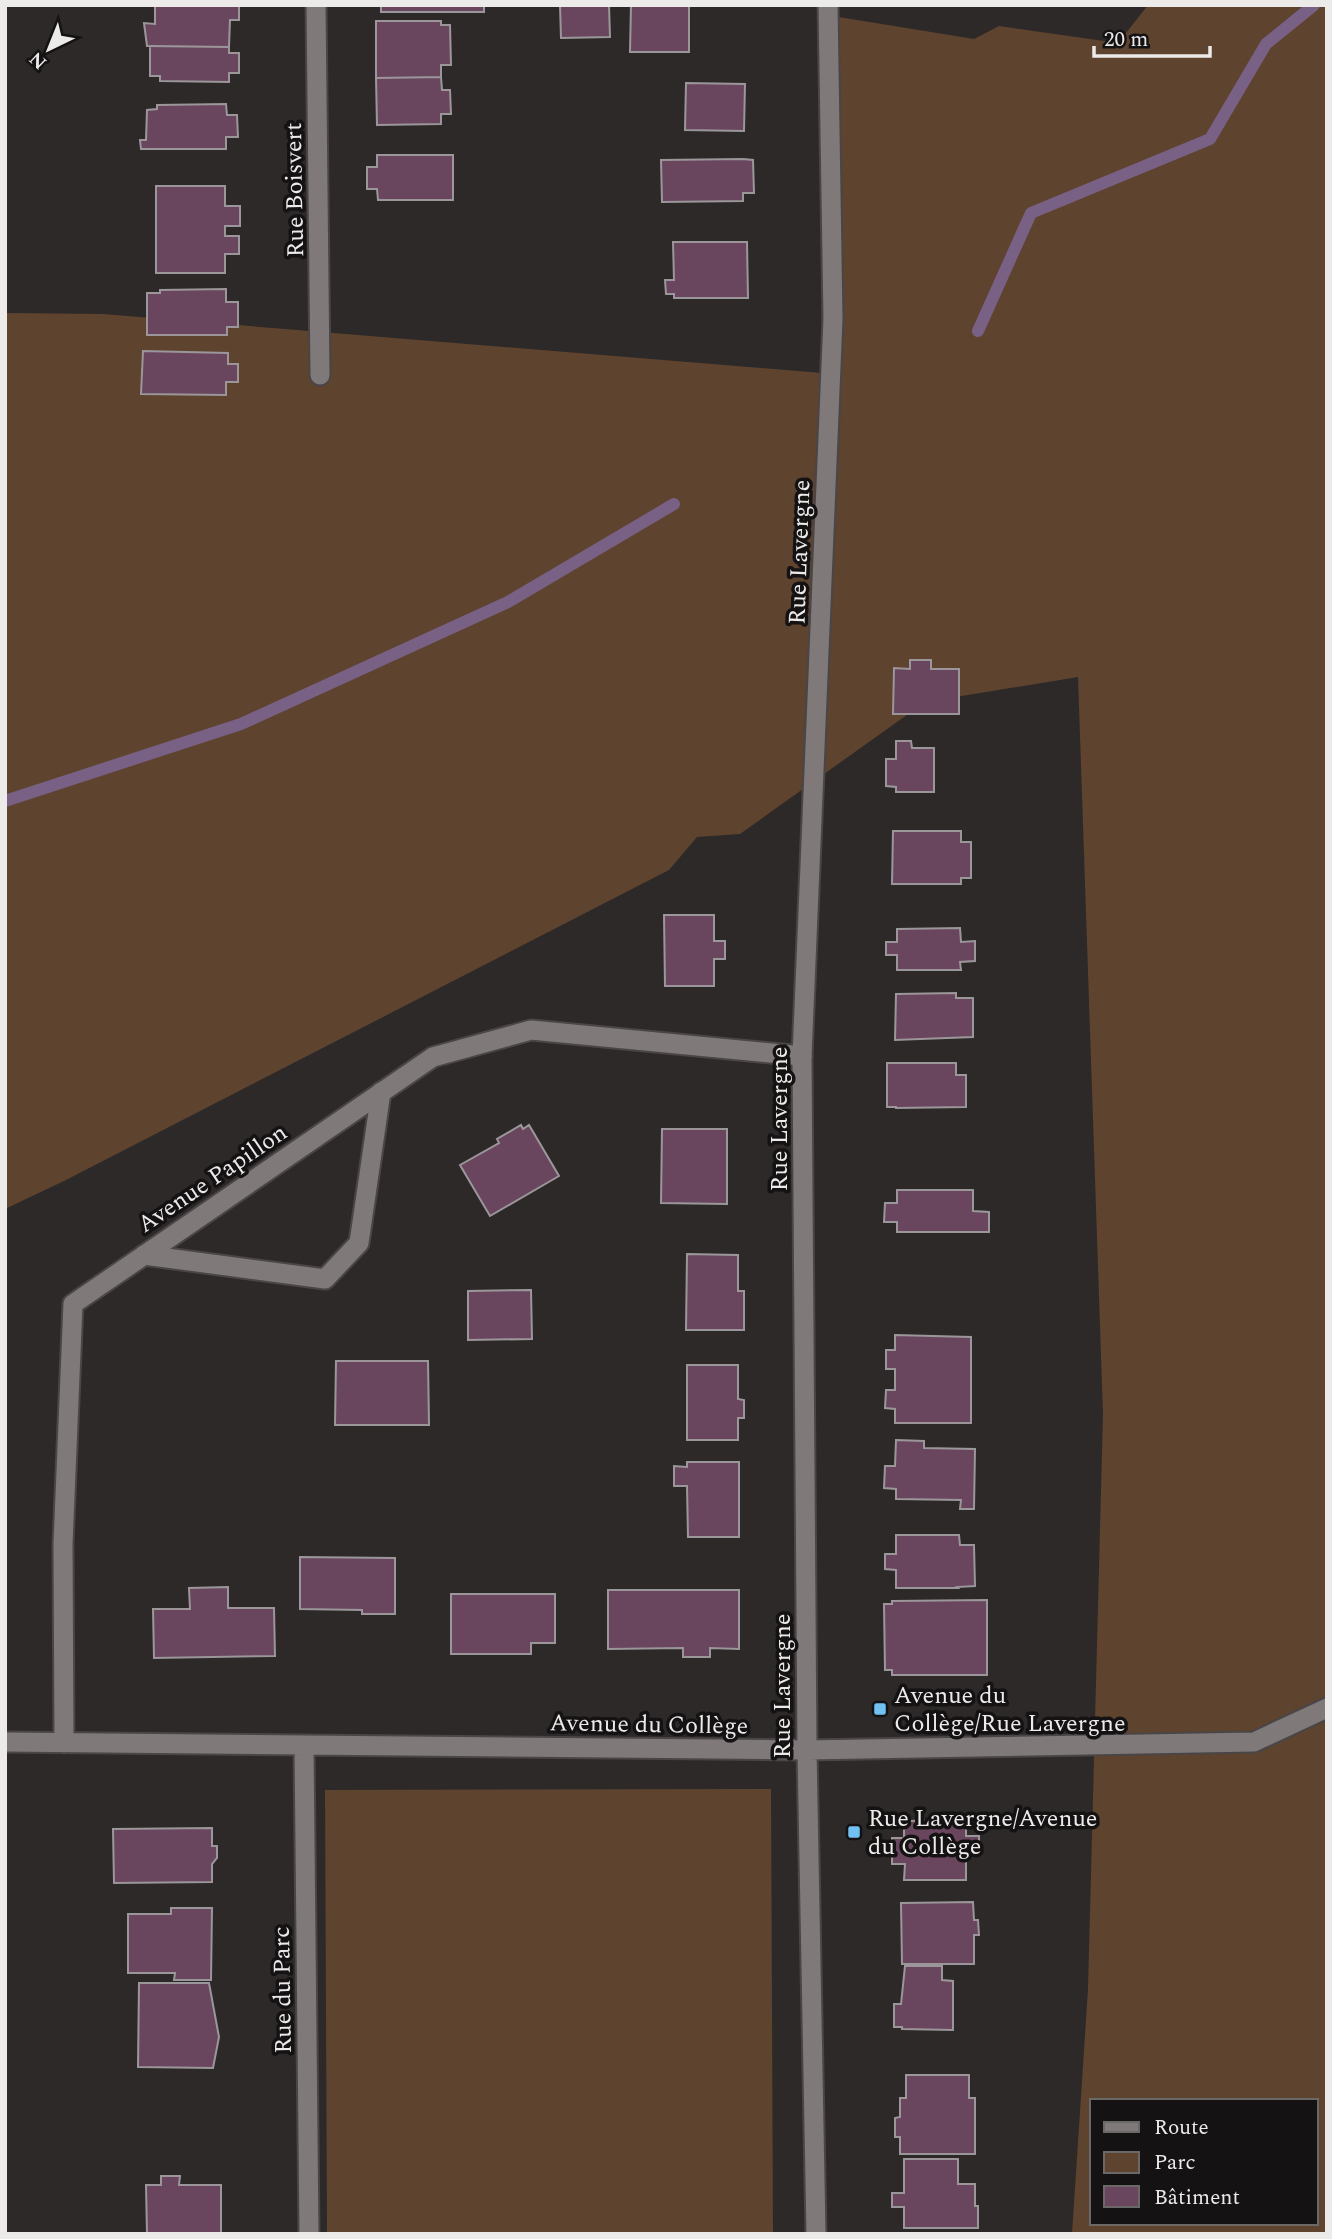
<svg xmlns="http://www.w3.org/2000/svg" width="1332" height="2239" font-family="Spectral,serif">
<rect width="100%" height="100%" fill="#2d2929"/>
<path fill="#5e432f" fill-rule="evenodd" d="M1148,5h179v2229h-255l16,-245 15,-575 -25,-737 -153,25 -185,132 -43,3 -28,33 -605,311 -59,28v-896l98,1 719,59 -2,-359 154,25 25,-13 119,17zM1092,2101h224v122h-224z
M771,1789l2,445h-446l-2,-444z"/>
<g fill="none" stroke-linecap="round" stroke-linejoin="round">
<path stroke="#786185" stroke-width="12" d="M978,331l53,-118 179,-74 56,-95 48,-39
M5,801l236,-77 267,-122 166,-98"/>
</g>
<path fill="#6a465e" stroke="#9b9699" stroke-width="2" d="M166,5h73v15h-9l-1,27 -82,-1 -3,-23 11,1v-18z
M381,5h103v7h-103z
M560,5h49l1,32 -49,1z
M631,5h58v47h-59z
M376,21h65v4h9l1,40h-10v12l-65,1z
M150,46l79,1v6h10v20h-10v9l-69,-1v-5h-10z
M441,77l1,13h8l1,24h-10v10l-64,1 -1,-47z
M686,83l59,1 -1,47 -59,-1z
M226,104l1,11h10l1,22h-12v12h-85l-1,-9h6l1,-30 10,-1v-4z
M377,155h76v45h-75l-1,-11h-10v-22h10z
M743,159l10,1 1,33h-11v8l-81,1 -1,-42z
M156,186h69v20h15v20h-15v10h14v18h-14v19h-69z
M673,242h74l1,56h-74v-4h-8l-1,-14h9z
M226,289v13h12v25h-11v8h-80v-42h13v-3z
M143,351l85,2v11h10v18h-12v13l-85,-1z
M910,660h21v9h28v45h-66l1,-46 16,1z
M896,741h15l1,7h22v44h-38v-5l-10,-1v-27h10z
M893,831h68v11h10v36h-10v6h-69z
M664,915h50v26h11v18h-11v27h-49z
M960,928l1,14 14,-1v20l-15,1 1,8h-64v-15h-11v-13h11v-13z
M956,993v5h17v39l-78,3 1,-46z
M887,1063h69v12h10v32l-70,1v-1h-9z
M521,1125l2,4 6,-4 30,51 -69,40 -30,-51 39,-22 -2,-4z
M662,1129h65v75l-66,-1z
M897,1190h76v21l16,1v20h-92v-10h-13l1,-19h12z
M687,1254l51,1v36h6v39h-58z
M531,1290l1,49 -64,1v-49z
M895,1335l76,2v86h-76v-14l-10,-1 1,-18h9v-21h-9v-19h9z
M336,1361h92l1,64h-94z
M687,1365h51v34l6,1v18h-6v22h-51z
M896,1440l28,1v7l51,1 -1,60h-14l1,-9 -65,-1v-10l-12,-1 1,-22h10z
M687,1462h52v75h-51l-1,-51h-13v-20l13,1z
M896,1535h63l1,10h14l1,41 -18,1 1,1h-62v-18l-11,-1v-15h11z
M300,1557l95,1v56h-33v-4l-62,-1z
M228,1587v21h46l1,48 -121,2 -1,-49h37l-1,-21z
M608,1590h131v59l-29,-1v9h-27v-9l-75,1z
M451,1594h104v49h-24v11h-80z
M987,1600v75h-95v-5h-7l-1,-66h8v-3z
M966,1820v16h13v19h-13v25h-62l1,-16h-13v-26h12v-17z
M212,1828v18h5v12l-5,6v18l-98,1 -1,-54z
M973,1902l1,18h4l1,15h-5v29h-72l-1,-61z
M171,1908h41l-1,72h-37l1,-7h-47v-59h43z
M905,1966h37v14l11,1v49l-51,-1v-2h-8v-23h7z
M139,1983h70l10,54 -6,31 -75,-1z
M906,2075h63v23h6v56h-75v-17h-5v-19l5,-1v-19h6z
M904,2159h54v25h17v22h3v22h-74v-21h-12v-14h12z
M161,2176h19l-1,9h42v49h-74l-1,-49h15z"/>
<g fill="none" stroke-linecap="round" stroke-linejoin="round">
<g stroke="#4a4546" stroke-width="23">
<path id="service" d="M144,1255l181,24 34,-36 22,-151"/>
</g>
<g stroke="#4a4546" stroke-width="23">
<path id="minor" d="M316,5l4,370
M5,1742l802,8
M64,1743l-1,-199 10,-240 360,-247 98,-27 271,26
M304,1746l5,488"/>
</g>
<g stroke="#4a4546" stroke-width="23">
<path id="tertiary" d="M807,1750l447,-8 73,-34
M816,2234l-9,-484 -5,-694 31,-737 -5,-314"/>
</g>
<use href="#service" stroke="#7f797a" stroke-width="19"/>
<use href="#minor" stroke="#7f797a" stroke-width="19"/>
<use href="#tertiary" stroke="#7f797a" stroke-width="19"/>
</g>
<g fill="#6fc2f4" stroke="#141212" stroke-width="2.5">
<rect x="873" y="1702" width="14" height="14" rx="3.5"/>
<rect x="847" y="1825" width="14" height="14" rx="3.5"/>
</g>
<g text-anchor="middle" stroke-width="7" stroke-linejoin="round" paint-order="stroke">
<g font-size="24" fill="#edeaea" stroke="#141212">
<text transform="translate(294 190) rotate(-91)" y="8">Rue Boisvert</text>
<text transform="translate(799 552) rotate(-88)" y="8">Rue Lavergne</text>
<text transform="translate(779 1119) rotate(-90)" y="8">Rue Lavergne</text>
<text transform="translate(212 1178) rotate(-34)" y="8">Avenue Papillon</text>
<text transform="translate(782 1686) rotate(-90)" y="8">Rue Lavergne</text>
<text transform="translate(649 1724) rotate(1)" y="8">Avenue du Collège</text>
<text transform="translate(282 1990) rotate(-91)" y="8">Rue du Parc</text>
</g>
<g font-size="24" fill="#edeaea" stroke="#141212" text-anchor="start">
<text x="894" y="1703">Avenue du<tspan x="894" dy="28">Collège/Rue Lavergne</tspan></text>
<text x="868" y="1826">Rue Lavergne/Avenue<tspan x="868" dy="28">du Collège</tspan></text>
</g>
</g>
<rect width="1332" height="2239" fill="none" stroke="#edeaea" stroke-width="14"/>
<rect x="1090" y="2099" width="228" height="126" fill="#141212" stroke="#6b6868" stroke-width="2"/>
<rect x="1104" y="2122" width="35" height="10" fill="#7f797a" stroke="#6b6868" stroke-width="2"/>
<text x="1154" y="2134" font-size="21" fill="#edeaea">Route</text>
<rect x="1104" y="2152" width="35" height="21" fill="#5e432f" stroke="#6b6868" stroke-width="2"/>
<text x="1154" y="2169" font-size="21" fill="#edeaea">Parc</text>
<rect x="1104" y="2186" width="35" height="21" fill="#6a465e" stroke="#6b6868" stroke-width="2"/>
<text x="1154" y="2204" font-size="21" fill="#edeaea">Bâtiment</text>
<g transform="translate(49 49) rotate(223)" stroke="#141212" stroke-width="5" paint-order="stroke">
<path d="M0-5L12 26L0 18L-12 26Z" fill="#edeaea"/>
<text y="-10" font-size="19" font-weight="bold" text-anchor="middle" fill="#edeaea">N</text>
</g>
<path d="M1094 46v10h116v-10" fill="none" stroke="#edeaea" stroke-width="3.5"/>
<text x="1104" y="46" font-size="21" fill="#edeaea" stroke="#141212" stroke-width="5" paint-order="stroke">20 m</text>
</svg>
